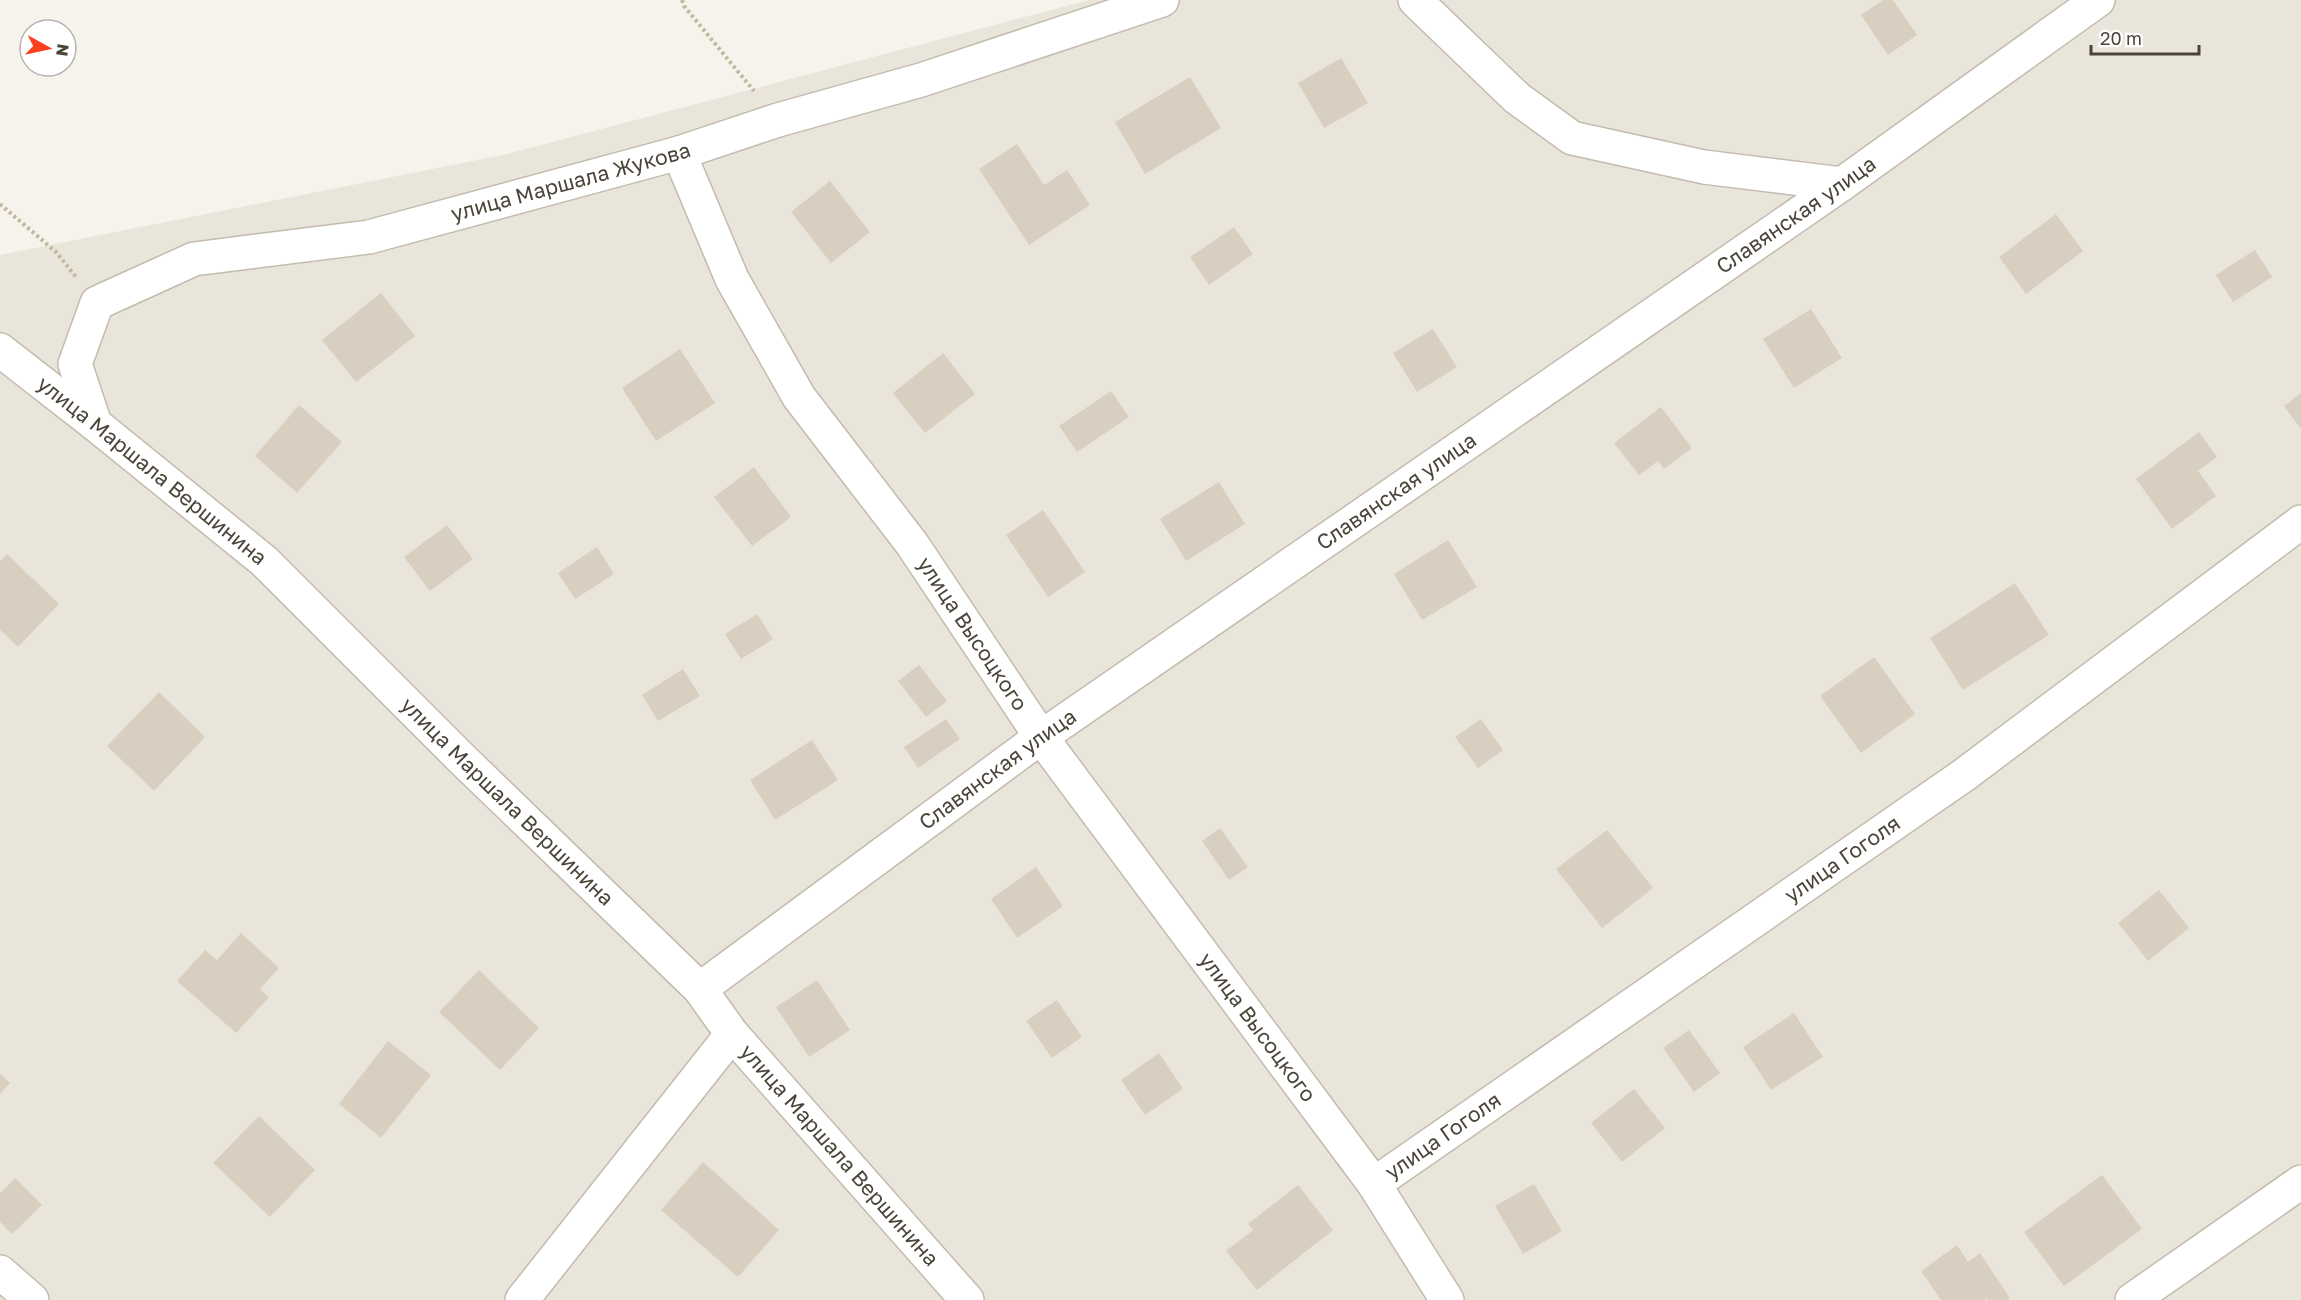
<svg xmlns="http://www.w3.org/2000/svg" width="2301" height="1300" font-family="'Golos Text',sans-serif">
<rect width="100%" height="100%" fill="#f6f3ec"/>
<path fill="#eae5da" d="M1089,0h1212v1300h-2301v-1045l503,-100z"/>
<path fill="#d8cfc1" d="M1883,0h10l24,35 -29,20 -27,-40z
M1341,58l27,45 -44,25 -26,-45z
M1190,77l31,51 -76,46 -30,-52z
M1017,144l27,41 23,-15 23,35 -61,40 -50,-76z
M830,181l40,51 -39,31 -40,-51z
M2056,214l27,37 -57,43 -27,-37z
M1234,227l19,27 -44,31 -19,-28z
M2255,250l17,27 -39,25 -17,-27z
M381,293l34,43 -59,46 -34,-42z
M1811,309l31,49 -48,30 -31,-49z
M1433,329l24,38 -40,25 -24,-39z
M680,349l35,54 -59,38 -34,-53z
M943,353l32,41 -50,39 -32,-40z
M1111,391l18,26 -52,35 -18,-26z
M2301,393v36l-17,-23z
M299,405l43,37 -45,51 -42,-37z
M1661,407l31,41 -28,21 -6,-8 -19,14 -25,-32z
M2199,432l18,25 -19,14 18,25 -44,33 -36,-50z
M754,467l37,50 -39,29 -38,-49z
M1219,482l26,42 -59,37 -26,-42z
M1043,510l42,62 -37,25 -42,-62z
M447,525l26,34 -43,32 -26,-34z
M1448,540l29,47 -55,33 -28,-46z
M597,547l17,27 -39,25 -17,-26z
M7,554l52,50 -41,43 -18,-17v-69z
M2015,583l34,52 -86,55 -33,-52z
M757,614l16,25 -32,20 -16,-25z
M1874,657l41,57 -54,39 -41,-57z
M919,665l28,36 -21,16 -28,-36z
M683,669l17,27 -42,25 -16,-26z
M159,692l46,45 -51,54 -47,-45z
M946,719l14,20 -42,29 -14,-21z
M1481,719l22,31 -25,18 -23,-31z
M812,740l26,40 -63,40 -25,-40z
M1220,828l28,39 -19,13 -27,-39z
M1607,830l46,58 -51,40 -46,-59z
M1036,867l27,39 -46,32 -26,-39z
M2159,890l30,38 -41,33 -30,-38z
M241,933l38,35 -19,21 9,8 -33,36 -59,-52 28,-31 12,10z
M479,970l60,58 -39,42 -61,-58z
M817,980l33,50 -41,27 -33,-50z
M1057,1000l25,37 -30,21 -26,-37z
M1794,1013l29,44 -52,33 -28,-43z
M1689,1030l31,43 -26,19 -31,-44z
M388,1041l43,34 -50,63 -42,-34z
M1159,1053l24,36 -38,26 -24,-35z
M0,1074l10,9 -10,11z
M1634,1089l31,39 -43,34 -31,-39z
M259,1116l56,54 -45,47 -57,-54z
M703,1162l76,68 -41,47 -77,-67z
M2102,1175l40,54 -78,57 -40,-54z
M15,1178l27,27 -30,29 -12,-12v-29z
M1534,1184l28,47 -39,23 -28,-48z
M1298,1185l35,45 -76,60 -31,-39 27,-21 -5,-6z
M1957,1245l11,17 12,-9 30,45 -3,2h-19l-1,-2 -2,2h-44l-20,-29z"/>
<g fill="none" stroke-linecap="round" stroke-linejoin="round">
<g stroke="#c2bbae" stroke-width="36">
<g id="minor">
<path d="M1415,0l102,98 55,40 132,29 138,17"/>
<path id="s1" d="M679,153l53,126 67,118 113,147 129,193 333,447 73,116"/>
<path id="s2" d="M0,350l95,74 169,137 196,196 240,232 32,45 235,266"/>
<path id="s3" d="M95,424l-20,-60 22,-61 97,-44 175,-22 310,-84 99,-33 143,-40 241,-80"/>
<path id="s4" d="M700,989l341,-252 801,-553 256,-184"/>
<path id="s5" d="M1374,1184l590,-409 337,-253"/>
<path d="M0,1272l32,28"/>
<path d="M522,1300l210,-266"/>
<path d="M2132,1300l169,-118"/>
</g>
</g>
<path stroke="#c4b79f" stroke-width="4" stroke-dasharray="3 3" stroke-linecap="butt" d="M682,0l2,6 70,85
M0,204l56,48 20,25"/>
<use href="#minor" stroke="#fff" stroke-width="33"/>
</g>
<g text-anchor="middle" stroke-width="4.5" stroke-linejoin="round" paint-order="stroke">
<g font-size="21" fill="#4b4439" stroke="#fff">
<text dy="7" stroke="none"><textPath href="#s3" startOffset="620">улица Маршала Жукова</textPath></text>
<text dy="7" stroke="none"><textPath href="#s4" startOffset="1342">Славянская улица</textPath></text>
<text dy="7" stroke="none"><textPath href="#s2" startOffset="194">улица Маршала Вершинина</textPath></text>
<text dy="7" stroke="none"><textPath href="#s4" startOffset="856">Славянская улица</textPath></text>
<text dy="7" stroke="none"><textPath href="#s1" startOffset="566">улица Высоцкого</textPath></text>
<text dy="7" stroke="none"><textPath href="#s4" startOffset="370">Славянская улица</textPath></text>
<text dy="7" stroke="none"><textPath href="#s2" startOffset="680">улица Маршала Вершинина</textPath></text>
<text dy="7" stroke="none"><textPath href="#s5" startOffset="570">улица Гоголя</textPath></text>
<text dy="7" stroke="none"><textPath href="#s1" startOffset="1052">улица Высоцкого</textPath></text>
<text dy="7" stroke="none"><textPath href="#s5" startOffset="84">улица Гоголя</textPath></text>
<text dy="7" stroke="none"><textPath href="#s2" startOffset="1166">улица Маршала Вершинина</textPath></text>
</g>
</g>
<g transform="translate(48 48) rotate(98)"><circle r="28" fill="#ffffff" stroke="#b7b4b0" stroke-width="1.5"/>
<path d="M0-4.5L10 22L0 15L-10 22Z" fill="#fc3f1d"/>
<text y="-9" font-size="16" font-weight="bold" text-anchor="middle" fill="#4b4439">N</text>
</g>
<path d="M2091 45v9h108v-9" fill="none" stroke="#4b4439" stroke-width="3"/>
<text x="2100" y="45" font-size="18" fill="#4b4439" stroke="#ffffff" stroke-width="4.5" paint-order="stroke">20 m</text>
</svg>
